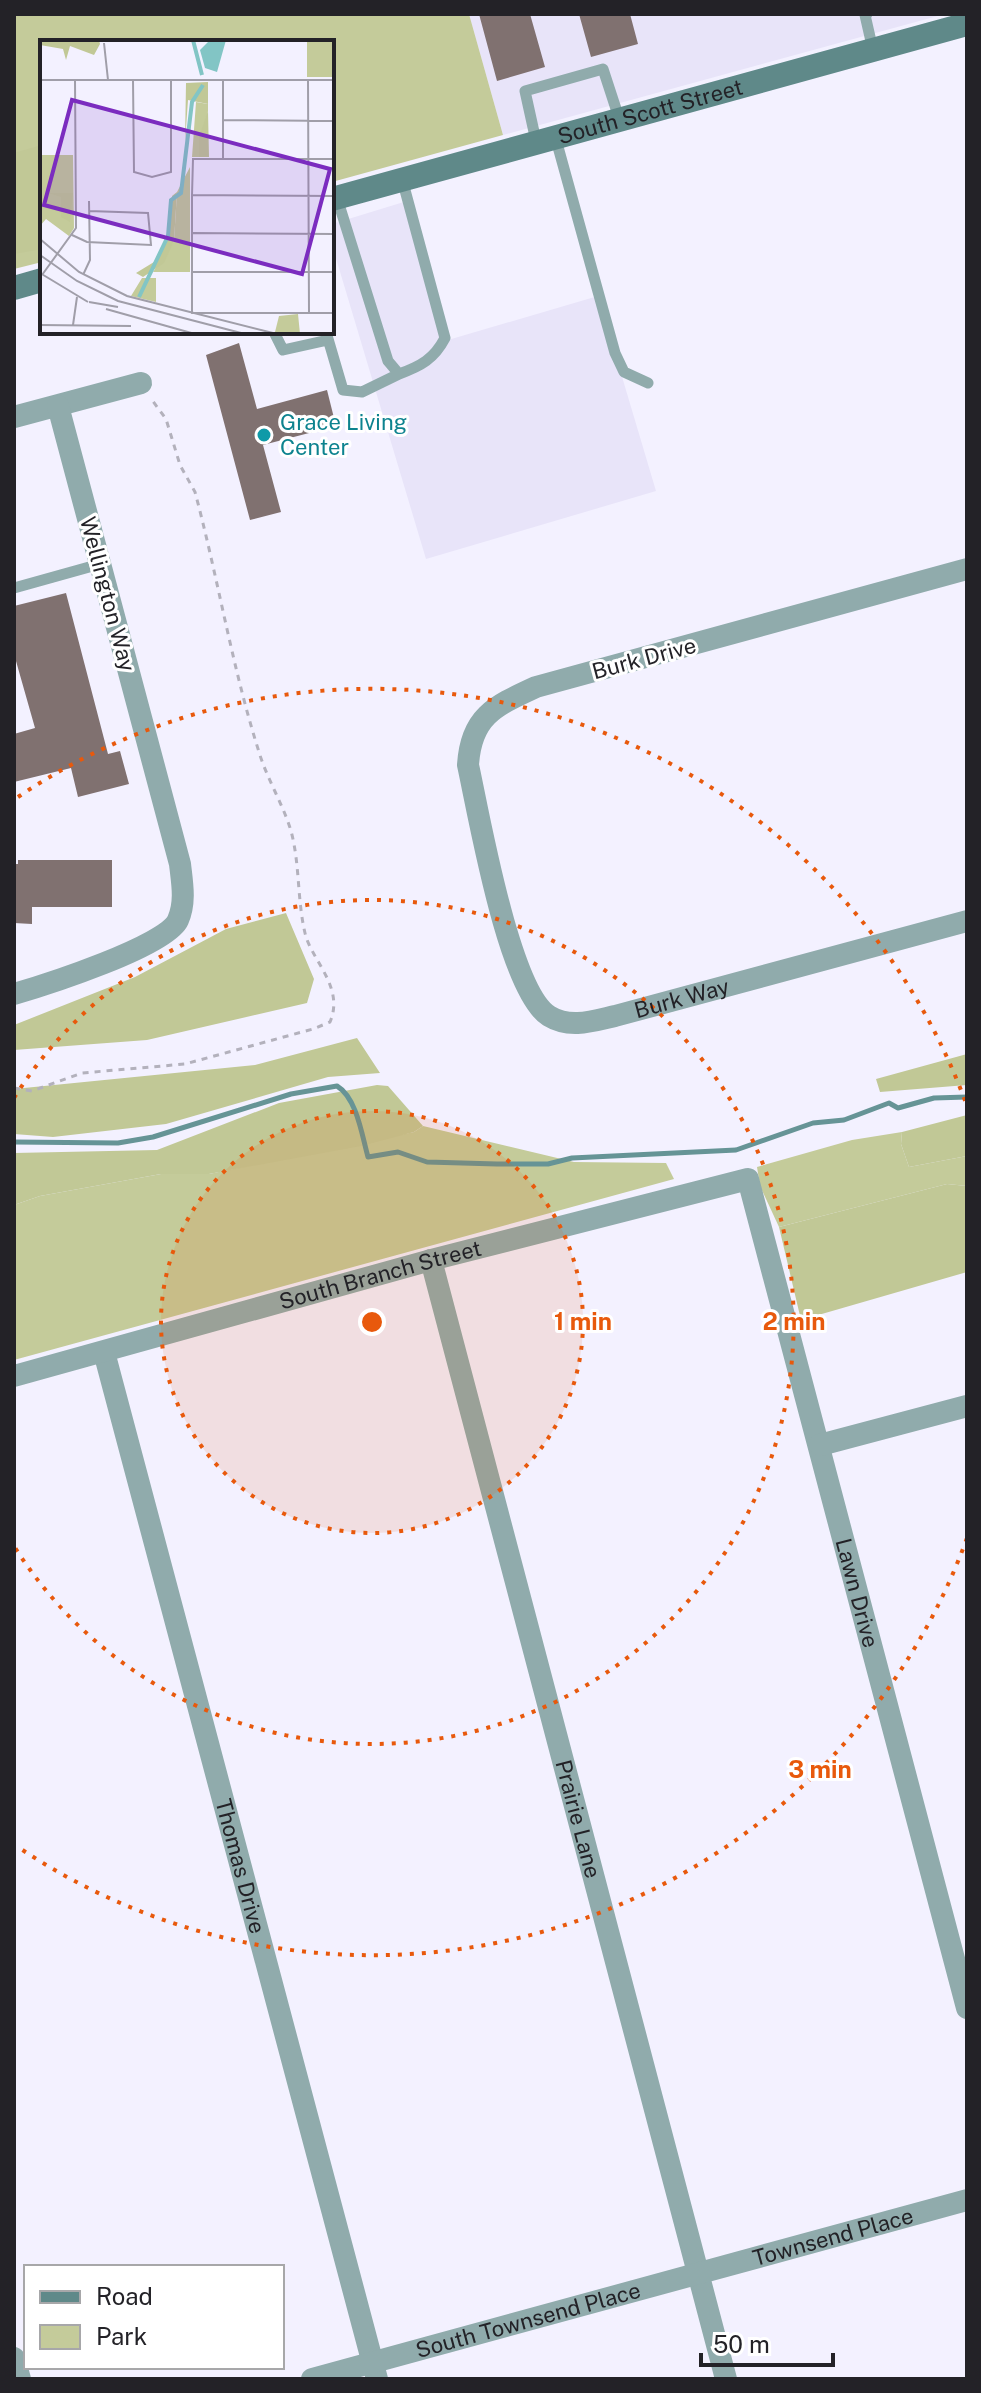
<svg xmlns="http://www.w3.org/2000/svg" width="981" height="2393" font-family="'Public Sans',sans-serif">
<rect width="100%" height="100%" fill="#f3f1ff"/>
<path fill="#e8e4f9" d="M469,14h476l-442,121z
M407,201l41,139 150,-44 58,195 -230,68 -94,-314v-21z"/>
<path fill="#c4cb9a" d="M14,14h455l34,121 -171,47v-140h-290v220l-28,7z
M423,1126l151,36 92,1 8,16 -660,181v-155l26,-9 121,-22h48l205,-42z
M902,1132l-1,12 8,23 58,-11v30l-20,-2 -168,43 -19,-41 -3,-19 95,-27z"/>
<path fill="#c1c896" d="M42,145v104l-28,5v-101z
M286,913l28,66 -7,24 -160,37 -133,10v-25l121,-48 91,-48z
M357,1038l23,35 -52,4 -162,47 -113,13 -39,-3v-45l241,-24z
M967,1054v31l-87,7 -4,-13z
M377,1085l11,1 35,40 -9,6 -53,14 -152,28h-48l-121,22 -26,9v-52l143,-3 122,-47z
M967,1115v41l-58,11 -8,-23 1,-12z
M947,1184l20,2v86l-166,48 -22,-93z"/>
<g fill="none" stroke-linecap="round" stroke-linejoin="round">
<path stroke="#669496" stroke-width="5" d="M14,1142l104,1 35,-6 138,-43 46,-8c20,12 25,50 31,71l30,-5 29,10 70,2h51l24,-6 164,-8 77,-27 31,-3 45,-17 9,5 36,-10 33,-1"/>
</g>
<path fill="#807170" d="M479,14h51l15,53 -48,14z
M579,14h51l8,30 -47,13z
M239,343l18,66 70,-19 9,36 -73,19 18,67 -31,8 -44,-165z
M66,593l42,161 12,-3 9,33 -51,13 -7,-29 -57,14v-48l21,-6 -21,-74v-48z
M18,860h94v47h-80v17l-18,-1v-59h4z"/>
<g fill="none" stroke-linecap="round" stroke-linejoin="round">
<path stroke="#b3b1bc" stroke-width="3" stroke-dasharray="6 6" stroke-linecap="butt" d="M14,1088l18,3 50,-18 103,-9 128,-35 17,-7c15,-35 -19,-62 -25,-89 -8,-34 -5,-69 -14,-102 -8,-27 -24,-52 -32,-79 -27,-85 -41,-174 -64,-260l-15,-27 -14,-46 -14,-19"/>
<path stroke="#90abac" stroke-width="11" d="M867,14l-2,1 8,35
M555,136l60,217 9,19 24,11
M536,141l-11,-50 78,-22 16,49
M337,198l51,163 11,13c22,-8 35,-15 46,-36l-43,-159
M274,332l9,18 45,-10
M326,332l17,58 19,2 37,-18
M14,588l86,-24"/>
<g stroke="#90abac" stroke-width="22">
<path d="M14,417l127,-34"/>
<path id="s1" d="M967,569l-431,118c-41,19 -65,29 -68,78 11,50 41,226 81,251 21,13 44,5 66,0l352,-95"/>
<path d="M14,994c31,-9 153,-48 164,-74 8,-18 4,-38 2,-56l-122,-458"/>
<path id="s2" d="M431,1260l295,1119"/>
<path id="s3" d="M104,1352l273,1027"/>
<path id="s4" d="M14,1376l417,-116 317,-81 219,829"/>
<path d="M820,1445l147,-39"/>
<path d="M14,2358l6,21"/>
<path id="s5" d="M312,2379l655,-179"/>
</g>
<g stroke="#5f8989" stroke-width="24">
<path id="s6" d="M332,199l635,-175"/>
<path d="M14,288l28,-8"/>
</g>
</g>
<circle cx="372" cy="1322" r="211" fill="#e8590c" fill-opacity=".12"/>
<g fill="none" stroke="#e8590c" stroke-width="4" stroke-dasharray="4 8">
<circle cx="372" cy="1322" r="211"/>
<path d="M14 1098A422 422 0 1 1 14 1546"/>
<path d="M967 1538A633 633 0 0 1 18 1847M18 797A633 633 0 0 1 967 1106"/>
</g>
<circle fill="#0f9aa8" stroke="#fff" stroke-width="3" cx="264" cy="435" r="8"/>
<g text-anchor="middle" stroke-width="6" stroke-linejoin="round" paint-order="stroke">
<g font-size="22" fill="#232227" stroke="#fff">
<text dy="8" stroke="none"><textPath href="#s6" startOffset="330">South Scott Street</textPath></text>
<text transform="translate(108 594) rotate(75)" y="8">Wellington Way</text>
<text transform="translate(644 658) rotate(-15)" y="8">Burk Drive</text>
<text dy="8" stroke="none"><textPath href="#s1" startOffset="962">Burk Way</textPath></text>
<text dy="8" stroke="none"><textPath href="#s4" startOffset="380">South Branch Street</textPath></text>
<text dy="8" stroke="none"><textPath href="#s4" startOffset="1188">Lawn Drive</textPath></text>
<text dy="8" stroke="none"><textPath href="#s2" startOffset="578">Prairie Lane</textPath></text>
<text dy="8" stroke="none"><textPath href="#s3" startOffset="532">Thomas Drive</textPath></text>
<text dy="8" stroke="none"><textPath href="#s5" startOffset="540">Townsend Place</textPath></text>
<text dy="8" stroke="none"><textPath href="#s5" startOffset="224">South Townsend Place</textPath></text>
</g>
<g font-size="22" fill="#0d838f" stroke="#fff" text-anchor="start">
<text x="280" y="430">Grace Living<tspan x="280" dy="25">Center</tspan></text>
</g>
</g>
<g transform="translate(40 40)">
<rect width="294" height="294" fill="#f3f1ff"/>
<path d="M267,0h27v37h-27zM156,62l12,2v7l-9,46h-7zM0,115h33l1,73 -5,8 -23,-17 -6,7zM150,127v105h-37l21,-31 3,-49zM102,238h14v24l-25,-6zM258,274l2,20 -25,-2 4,-16z" fill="#c4cb9a"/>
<path d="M0,0h59l1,4 -6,11 -24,-9 -4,14 -3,-11 -23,-4zM168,42v22l-20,-4 -3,42 1,-59zM168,71l1,46h-10v-20zM137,152l-3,49 -10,22 -21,14 -7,-4 18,-11 13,-20 5,-46zM8,153h25l-3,29 -9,-5v-20z" fill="#c1c896"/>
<path d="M170,0h16l-9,32 -12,-4 -5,-18z" fill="#82c5c5"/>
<path fill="none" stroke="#82c5c5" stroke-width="4" d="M153,0l9,35M99,257l29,-61 3,-36 10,-7 11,-91 11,-17"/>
<path fill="none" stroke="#a09ea9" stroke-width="2" d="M64,3l4,37M0,40h294M93,40l1,92 18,5 19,-5v-92M183,40v79M268,40l1,233M183,80l111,1M294,119h-141l-1,36v118h142M152,155l142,1M153,193l141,1M32,195l15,7 64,3 -3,-32 -59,-2M0,199l39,33 48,24 150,38M0,215l37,26 41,20 127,33M153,232h141M0,233l48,29M2,235l34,-47 -1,-148M43,235l7,-15 -1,-59M49,262l29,5M66,269l89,25M0,285l91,1M33,285l4,-28"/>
<path fill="#7b2cbf" fill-opacity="0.15" stroke="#7b2cbf" stroke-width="4" d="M32,60l258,69 -28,105 -258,-69z"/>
<rect width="294" height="294" fill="none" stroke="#232227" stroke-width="4"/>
</g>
<circle cx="372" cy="1322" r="12" fill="#e8590c" stroke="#fff" stroke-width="4"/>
<g font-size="24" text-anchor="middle" font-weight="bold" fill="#e8590c" stroke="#fff" stroke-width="6" stroke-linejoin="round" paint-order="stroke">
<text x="583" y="1330">1 min</text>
<text x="794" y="1330">2 min</text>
<text x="820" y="1778">3 min</text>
</g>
<rect width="981" height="2393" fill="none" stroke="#232227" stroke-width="32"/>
<rect x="24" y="2265" width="260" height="104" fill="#ffffff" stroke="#a7a7a9" stroke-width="2"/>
<rect x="40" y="2291" width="40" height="12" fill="#5f8989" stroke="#a7a7a9" stroke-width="2"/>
<text x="96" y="2305" font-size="24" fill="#232227">Road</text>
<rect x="40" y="2325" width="40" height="24" fill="#c4cb9a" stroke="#a7a7a9" stroke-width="2"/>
<text x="96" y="2345" font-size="24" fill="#232227">Park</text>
<path d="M701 2353v12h132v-12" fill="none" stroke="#232227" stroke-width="4"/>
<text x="713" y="2353" font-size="24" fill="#232227" stroke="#ffffff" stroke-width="6" paint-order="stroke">50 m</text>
</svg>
